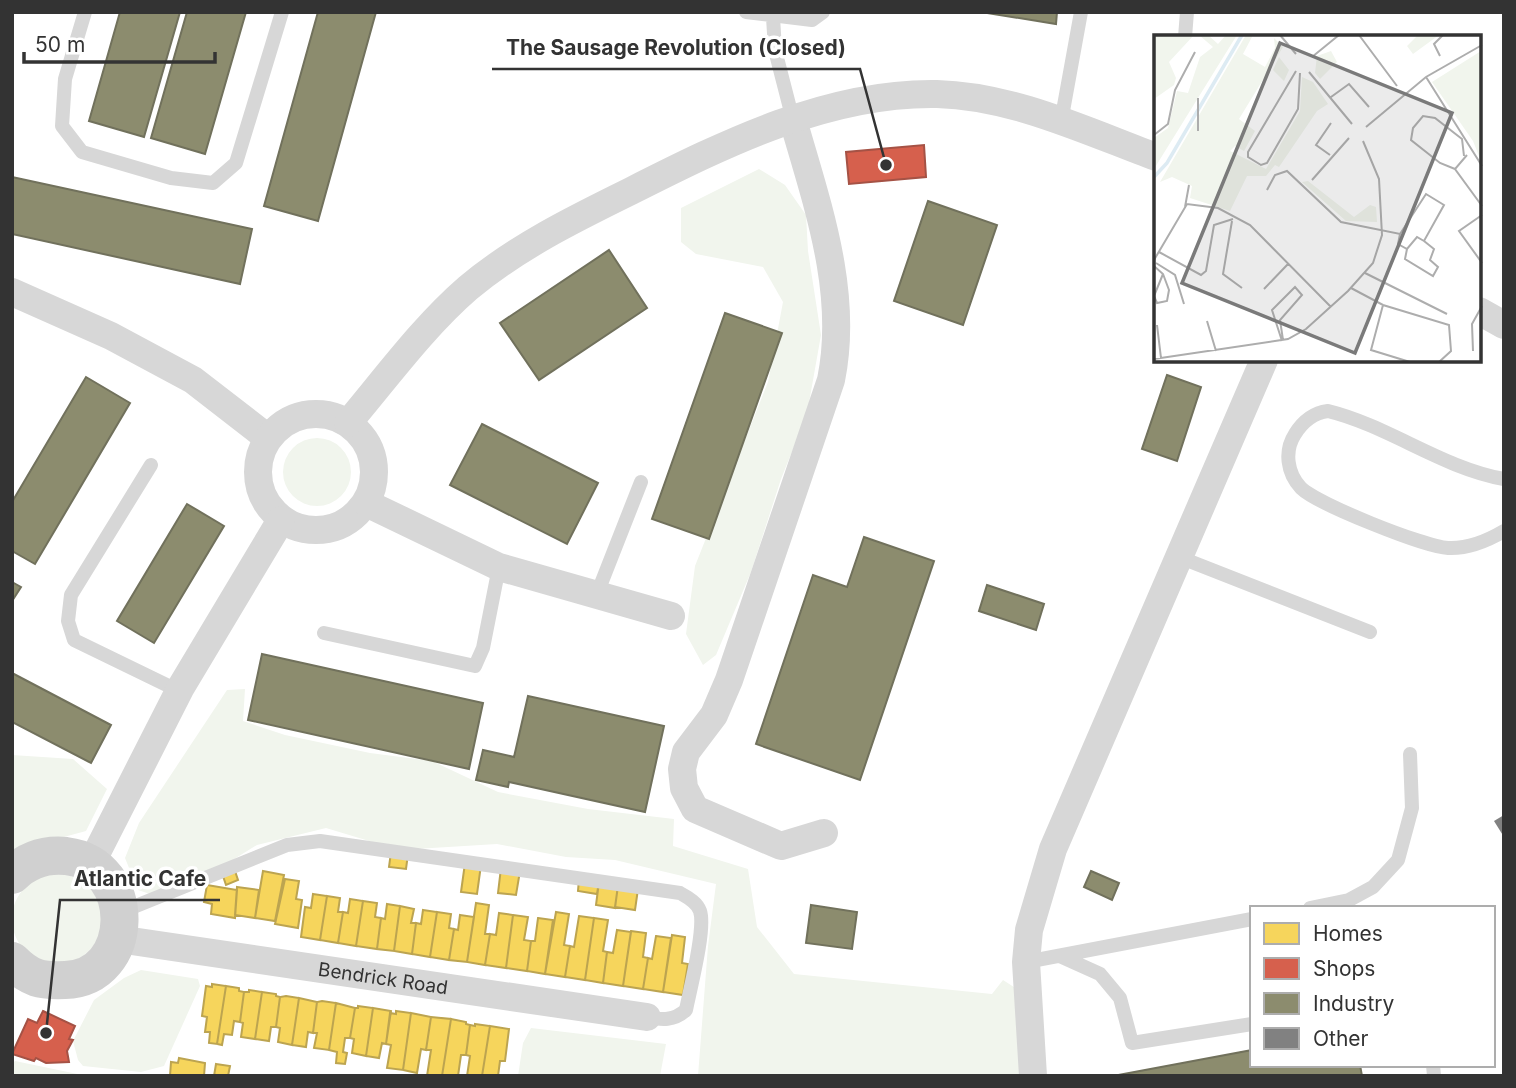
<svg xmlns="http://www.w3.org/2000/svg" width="1516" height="1088" font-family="Inter,sans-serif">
<rect width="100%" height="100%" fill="#fff"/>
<path fill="#f1f5ed" d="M759,169l26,16 21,30 2,36 13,84 -14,79 -26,65 -30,93 -35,83 -13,10 -17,-31 9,-68 73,-184 15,-80 -20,-35 -67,-13 -15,-12v-34z
M283 472a34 34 0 1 1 68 0a34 34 0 1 1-68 0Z
M245,689l-2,32 42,14 85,18 62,8 66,31 90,17 86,10 -1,27 75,23 9,58 37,47 198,20 11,-14 14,9 8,87h-327l10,-130 8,-62 -101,-24 -49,-3 -69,-13 -98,6 -73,-22 -69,17 -89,55 -30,-10 -13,-32 14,-35 88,-133z
M12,755l61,4 34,30 -21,42 -74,20z
M12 919a45 45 0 1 1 90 0a45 45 0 1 1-90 0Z
M141,970l57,9 2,7 -36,80 -23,6 -58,-6 -5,-6 -5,-19 21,-41 30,-22z
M531,1028l135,16 -6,32h-142l5,-33z
M15,1061l72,15h-75v-12z"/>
<path fill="#f6d55c" stroke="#bca450" stroke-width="2" d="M391,852l17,2 -2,15 -17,-2z
M465,863l16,2 -4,29 -16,-2z
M501,868l19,3 -4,24 -18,-2z
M235,871l3,9 -12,5 -3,-9z
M263,871l21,4 -9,46 -20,-3z
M285,879l14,2 -3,18 6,1 -4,28 -23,-4z
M579,879l20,3 -2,12 -19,-3z
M599,882l19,3 -3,23 -19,-3z
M207,885l30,5 -2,28 -24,-4 1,-10 -8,-2z
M618,886l20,3 -3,21 -20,-3z
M237,887l22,3 -4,28 -20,-3z
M313,894l14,2 -7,44 -19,-3 4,-30 6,1z
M327,896l13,2 -2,14h5l-5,31 -18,-3z
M350,899l13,2 -7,45 -18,-3 5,-31 5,1z
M363,901l14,2 -2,14 6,1 -4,31 -21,-3z
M476,903l13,2 -4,29h5l-5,31 -18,-3z
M387,904l13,2 -6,45 -17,-2 4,-31 4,1z
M400,906l14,3 -3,14h5l-4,31 -18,-3z
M423,910l14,2 -7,45 -18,-3 4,-31 5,1z
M437,912l14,2 -2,14 5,1 -5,31 -19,-3z
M556,912l13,2 -5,31 6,1 -5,31 -20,-3z
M499,913l14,2 -7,53 -21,-3 5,-31 6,1z
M460,915l14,2 -7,45 -18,-2 5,-31 4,1z
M513,915l15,2 -4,23 7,1 -4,30 -21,-3z
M579,916l15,2 -9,62 -20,-3 5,-31 4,1z
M538,918l15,2 -8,54 -18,-3 4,-30h4z
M594,918l14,2 -5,31 4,1 -4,31 -18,-3z
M617,930l14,2 -8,54 -20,-3 4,-31 6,1z
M631,931l15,2 -3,24 5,1 -5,31 -20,-3z
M672,935l13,2 -3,26 6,1 -5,31 -20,-3z
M656,936l15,2 -8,54 -20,-3 5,-31 4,1z
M212,984l14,2 -9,58 -8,-1 1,-11h-5l2,-15 -5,-1 4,-30 6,1z
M226,986l13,2v3l5,1 -4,30 -6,-1 -2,14 -8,-1 -2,11 -5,-1z
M249,990l13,2 -7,47 -14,-2 2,-14 -3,-1 4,-30h5z
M262,992l14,2v2l4,1 -4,30h-5l-2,14 -14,-2z
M286,996l13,2 -7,47 -14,-3 2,-14 -4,-1 4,-30z
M299,998l18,4 -4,31 -5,-1 -2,15 -14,-2z
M322,1001l14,2 -7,47 -15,-2 3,-15h-4l4,-31z
M336,1003l19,5 -5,30h-5l-2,14 4,1 -2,11 -9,-1 1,-11 -8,-2z
M358,1006l15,2 -7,48 -14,-3 2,-14 -4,-1 5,-30h3z
M373,1008l18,3 -5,33 -4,-1 -3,15 -13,-2z
M396,1011l15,2 -8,57 -16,-2 4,-23 -5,-1 4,-31 6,1z
M411,1013l20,4 -5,33 -5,-1 -4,24 -14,-3z
M431,1017l20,2 -9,57h-15l4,-26h-5z
M451,1019l15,3v2l4,1 -4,30h-5l-3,21h-16z
M475,1024l15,2 -8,50h-15l3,-20 -4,-1 4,-30 5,1z
M490,1026l19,3 -4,32h-5l-2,15h-16z
M179,1058l26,5 -1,13h-34l1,-14 7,1z
M216,1064l14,2 -2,10h-14z"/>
<path fill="#d6604d" stroke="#a55245" stroke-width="2" d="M924,145l2,32 -77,7 -3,-32z
M43,1011l32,15 -6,13 4,1 -6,11 2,11 -23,1 -10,-5 -2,3 -22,-7 16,-35 9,4z"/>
<path fill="#8c8c6e" stroke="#71715c" stroke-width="2" d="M120,12h60l-36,125 -55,-16z
M187,12h59l-41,142 -54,-16z
M318,12h58l-58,209 -54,-15z
M981,12h76l-1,12z
M12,177l240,52 -12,55 -228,-50z
M928,201l69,24 -34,100 -69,-24z
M609,250l38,58 -108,72 -39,-57z
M725,313l57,20 -73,206 -57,-20z
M1167,375l34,12 -24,74 -35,-12z
M86,377l44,26 -95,161 -23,-13v-49z
M482,424l116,59 -31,61 -117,-59z
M187,504l37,22 -70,117 -37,-22z
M864,537l70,24 -74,219 -104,-36 57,-169 34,12z
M12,582l9,5 -9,14z
M987,585l57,19 -8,26 -57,-19z
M262,654l221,49 -14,66 -221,-49z
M12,673l99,52 -20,38 -79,-41z
M528,696l136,30 -19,86 -136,-30 -1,5 -32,-7 7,-30 31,7z
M1091,871l28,12 -7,17 -28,-13z
M811,905l46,7 -5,37 -46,-6z
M1252,1050v15h108l2,11h-249z"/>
<path fill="#818181" d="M1504,815v22l-10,-16z"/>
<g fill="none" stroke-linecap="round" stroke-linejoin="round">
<path stroke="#d7d7d7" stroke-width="14" d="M85,12l-20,67 -3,47 20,26 89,26 42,5 23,-20 46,-151
M746,12l66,8 11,-8
M773,17l2,33 18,70
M1185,37l2,-25
M1061,122l20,-110
M151,465l-80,130 -3,26 6,19 105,51
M1504,479c-62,-11 -115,-53 -176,-68 -15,2 -25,10 -33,23 -11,17 -8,39 6,54 16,16 124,59 147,60 21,1 39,-7 56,-17
M1179,557l191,75
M597,594l44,-112
M324,633l151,33 8,-18 16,-81
M1310,908l39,-8 24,-13 25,-27 14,-52 -2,-54
M121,912l166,-67 33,-4 360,52c7,4 17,9 20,18 6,18 -10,78 -14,99 -12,11 -24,10 -39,7
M1060,956l40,18 20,24 12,45 120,-19
M1026,962l226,-43
M1433,1065l1,11"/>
<g stroke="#d7d7d7" stroke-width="28">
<path d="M793,120c24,84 56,172 38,260l-102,300 -15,35 -28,37 -4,17 2,19 11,21 86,37 43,-13"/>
<path d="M12,292l99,44 82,44 75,58"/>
<path d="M1479,311l25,14"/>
<circle cx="316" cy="472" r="58"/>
<path d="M348,423c38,-45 76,-97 120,-135 49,-41 106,-69 163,-97 95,-48 198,-99 306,-97 76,2 149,37 219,63"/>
<path d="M366,503l133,64 172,49"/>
<path d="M91,864l90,-177 100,-167"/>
<path id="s1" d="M118,939l529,78"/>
<path d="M1033,1076l-7,-114 3,-32 24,-81 211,-489"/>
</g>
<path stroke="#d0d0d0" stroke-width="38" d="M12,875c15,-15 33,-21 54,-19 73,9 70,122 -1,124 -24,1 -35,-1 -53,-19"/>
</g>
<g text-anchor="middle" stroke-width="7" stroke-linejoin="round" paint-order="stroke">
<g font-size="19" fill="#333" stroke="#fff">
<text dy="7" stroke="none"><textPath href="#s1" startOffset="268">Bendrick Road</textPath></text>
</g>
</g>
<g transform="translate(1154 35)">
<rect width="327" height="327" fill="#fff"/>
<path d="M0,0h40l-25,27 7,16 -2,7 -20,14zM45,0h9l10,9 8,-9h11l-83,134v-31l14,-10 9,-37 11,2 12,-36 13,-10zM92,0h7l-10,19 22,13 10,-19 -1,-10 9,9 -44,72 16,12 -11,20 -9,-5 -5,5 36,18 34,-58 2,-34 11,5 15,22 -11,7 -38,56 -4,-2 -9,11h-19l-17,35 -40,-13 2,-12 -20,-9 -12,5zM264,0h21l-26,19 -6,-8zM177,16l6,11 -17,17 -5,-6 2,-17zM327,16v110l-8,-20 -41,-59zM125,22l10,13 -5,11 -11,-11zM154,146l46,36 16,-12 6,2 1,15 -31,-1 -44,-39z" fill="#f1f5ed"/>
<path fill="none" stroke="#ddebf3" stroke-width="3.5" d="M0,142l13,-14 75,-128"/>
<path fill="none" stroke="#adadad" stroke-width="2" d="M126,0l16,19M205,0l38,51M286,21l-6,-12 9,-9M158,22l27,-22M142,36l-48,81v5l13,8 6,-2 31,-54 2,-36M155,37l43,52M272,42l56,89M177,62l18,-13 20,23M44,63v33M212,92l60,-50 56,-32M0,100l14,-11 7,-34 20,-38M176,120l-14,-10 15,-22M313,120l-12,14 27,37M301,134l-15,-6 -29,-23 2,-12 10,-12 12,2 27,21 2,17M158,145l37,-42M113,155l8,-15 12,-4 54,51 59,12 26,-40 18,11 -20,36 -7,-4 -10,12 -9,-5 2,-10M31,172l4,-22M328,180l-23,16 23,32M78,186l-9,53 19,14M253,214l-2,10 28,17 5,-9 -8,-7 4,-11 -10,-8M5,217l42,23 5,-4 8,-46 19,-6M0,225l33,-56 31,4 32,17 81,82M2,228l19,12 9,29M0,231l9,8 6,16 -2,11 -10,2 -3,-7 9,-22M211,238l82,41M197,253l32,17 66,20 2,26 -12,11M110,254l24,-25M229,270l-12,45 39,12M53,286l9,30M3,290l4,33M128,306l-10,-31 23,-23 7,8 -22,25 3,20M319,316l-1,-27 10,-18M0,324l134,-20 18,-10 42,-38 25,-28 9,-28 -3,-56 -16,-38"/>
<path fill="#7a7a7a" fill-opacity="0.15" stroke="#7a7a7a" stroke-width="3.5" d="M126,8l172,70 -97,240 -173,-70z"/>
<rect width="327" height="327" fill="none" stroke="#333" stroke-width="3.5"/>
</g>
<path fill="none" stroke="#333" stroke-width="2.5" d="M886 165L860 69H492M46 1033L60 900H220"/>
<g fill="#333" stroke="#fff" stroke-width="2.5">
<circle cx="886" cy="165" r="7"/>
<circle cx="46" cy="1033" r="7"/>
</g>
<g font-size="21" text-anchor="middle" font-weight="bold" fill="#333" stroke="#fff" stroke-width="7" stroke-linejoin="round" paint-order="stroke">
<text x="676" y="55">The Sausage Revolution (Closed)</text>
<text x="140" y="886">Atlantic Cafe</text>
</g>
<rect width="1516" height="1088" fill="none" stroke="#333333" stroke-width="28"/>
<rect x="1250" y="906" width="245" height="161" fill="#ffffff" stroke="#adadad" stroke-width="2"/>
<rect x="1264" y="923" width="35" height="21" fill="#f6d55c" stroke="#adadad" stroke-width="2"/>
<text x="1313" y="941" font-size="21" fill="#333333">Homes</text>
<rect x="1264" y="958" width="35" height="21" fill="#d6604d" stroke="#adadad" stroke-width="2"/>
<text x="1313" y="976" font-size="21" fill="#333333">Shops</text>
<rect x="1264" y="993" width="35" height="21" fill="#8c8c6e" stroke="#adadad" stroke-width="2"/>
<text x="1313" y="1011" font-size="21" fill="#333333">Industry</text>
<rect x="1264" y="1028" width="35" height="21" fill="#818181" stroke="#adadad" stroke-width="2"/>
<text x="1313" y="1046" font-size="21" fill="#333333">Other</text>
<path d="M24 52v10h191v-10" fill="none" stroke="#333333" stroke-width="3.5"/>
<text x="35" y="52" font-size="21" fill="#333333" stroke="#ffffff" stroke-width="5" paint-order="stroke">50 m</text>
</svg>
